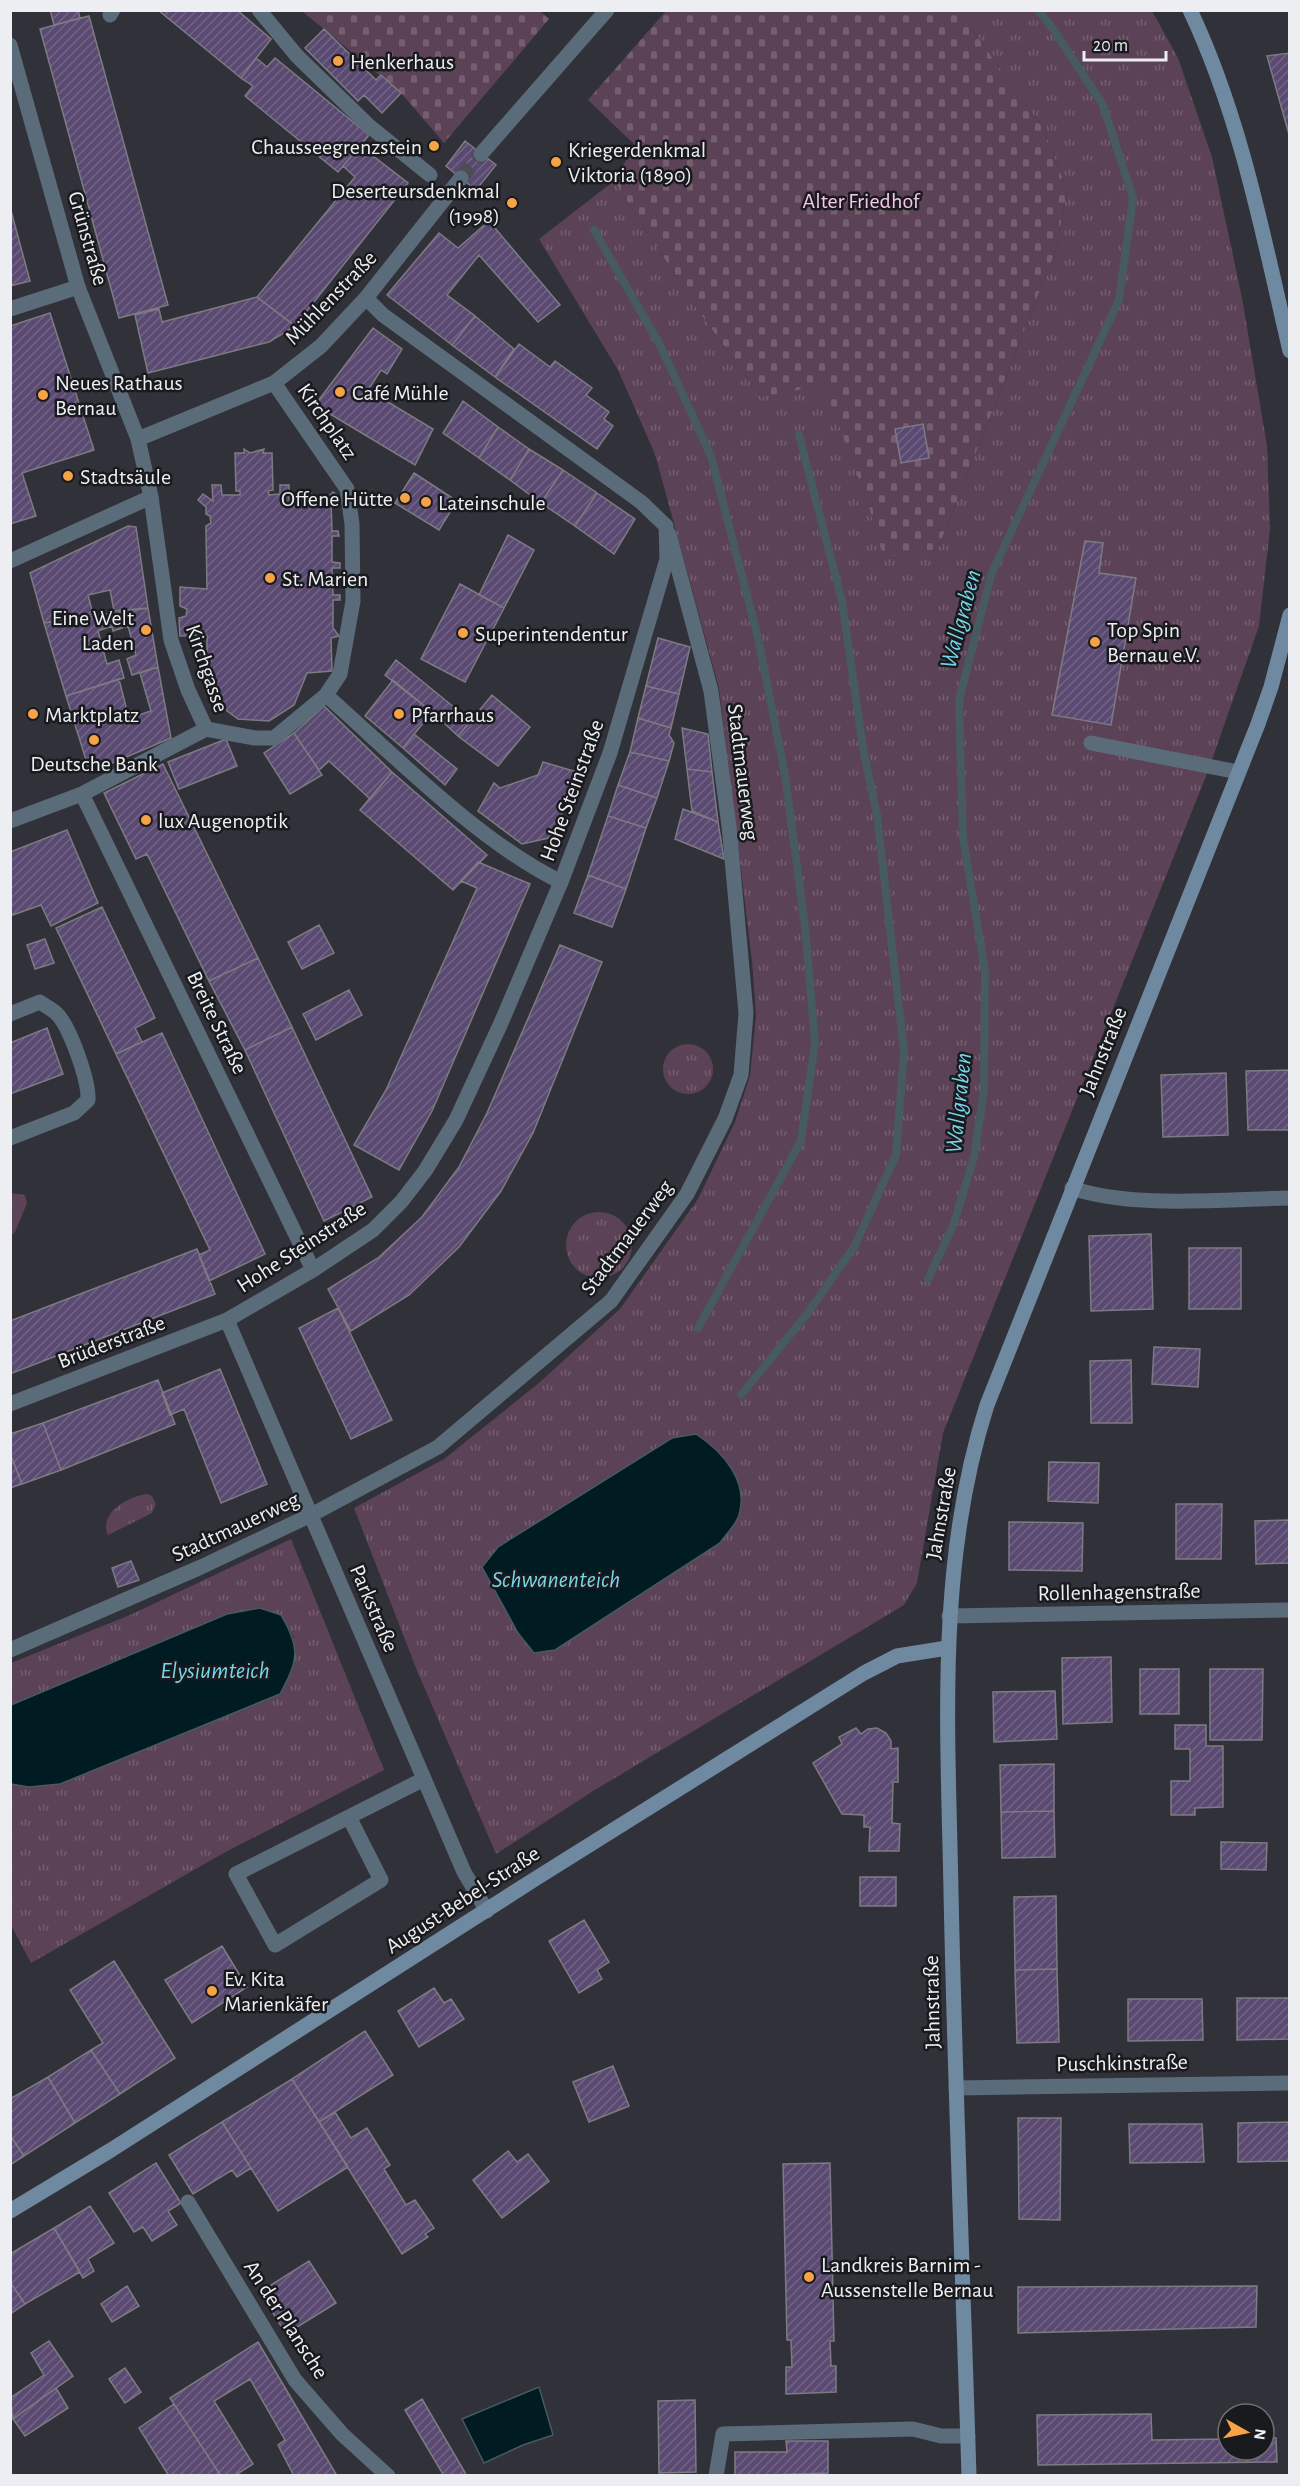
<svg xmlns="http://www.w3.org/2000/svg" width="1300" height="2486" font-family="'Alegreya Sans',sans-serif">
<defs>
<pattern id="cemetery-stones" width="16" height="16" patternUnits="userSpaceOnUse" patternTransform="scale(1.5)"><rect width="16" height="16" fill="#5c4256"/><path d="M2 7V4a2 2 0 0 1 4 0v3zM10 15v-3a2 2 0 0 1 4 0v3z" fill="#745e6f"/></pattern>
<pattern id="park-tufts" width="24" height="20" patternUnits="userSpaceOnUse" patternTransform="scale(1.5)"><rect width="24" height="20" fill="#5c4256"/><path d="M3 7l-1-3M5 7V3M7 7l1-3M15 17l-1-3M17 17v-4M19 17l1-3" fill="none" stroke="#745e6f"/></pattern>
<pattern id="building-hatch" width="6" height="6" patternUnits="userSpaceOnUse" patternTransform="scale(1.5)"><rect width="6" height="6" fill="#5a4971"/><path d="M-1 1l2-2M0 6l6-6M5 7l2-2" fill="none" stroke="#726486"/></pattern>
</defs>
<rect width="100%" height="100%" fill="#313239"/>
<path fill="url(#cemetery-stones)" d="M539,10l10,9 -105,124 -43,-50 -99,-82z
M666,11h293l85,119 23,60 -11,60 -118,299 -55,9 -15,-54 -106,-107 -61,-82 -87,-134 21,-36 -47,-45z"/>
<path fill="url(#park-tufts)" fill-rule="evenodd" d="M959,11h193l26,47 34,99 30,141 25,148 3,83 -11,97 -51,145 -265,662 -26,150 -13,22 -311,186 -97,63 -80,-186 -62,-160 90,-49 95,-76 81,-74 78,-110 37,-77 15,-46 6,-61 -4,-54 -33,-273 -64,-234 -37,-84 -79,-131 75,-58 87,134 61,82 62,-12 44,119 15,53 55,-8 118,-299 11,-60 -23,-60zM482,1568l52,85 -16,-20z
M663 1069a25 25 0 1 1 50 0a25 25 0 1 1-50 0Z
M11,1193l14,2 2,8 -12,29 -4,4z
M566 1245a33 33 0 1 1 66 0a33 33 0 1 1-66 0Z
M147,1494l5,2 4,8 -4,9 -44,22c-10,-22 21,-39 39,-41z
M291,1539l93,231 -164,85 -189,108 -20,-38v-141l18,3 265,-150 -13,-22 -21,-7 -33,6 -216,91v-42l119,-48z"/>
<path fill="#001b21" stroke="#475a60" stroke-width="1.5" d="M696,1434c27,18 53,47 43,81 -3,10 -13,19 -19,28l-165,107 -21,3 -16,-20 -36,-66 16,-20 174,-109z
M260,1608l21,7c20,33 17,46 -1,79l-220,90 -31,3 -18,-3v-79l216,-91z
M539,2387l14,48 -30,10 -39,18 -22,-44z"/>
<g fill="none" stroke-linecap="round" stroke-linejoin="round">
<path stroke="#475a60" stroke-width="8" d="M594,230l66,115 51,111 47,182 27,137 20,151 10,117 -14,98 -103,187
M928,1279l25,-53 21,-69 10,-67 1,-119 -22,-133 -4,-138 32,-125 128,-275 14,-102 -30,-93 -50,-76 -15,-19
M741,1395l66,-81 47,-67 42,-92 8,-104 -27,-236 -14,-67 -21,-147 -43,-166"/>
</g>
<path fill="url(#building-hatch)" stroke="#7d7b82" stroke-width="1.5" d="M50,10h28l2,8 -26,7z
M158,10h79l34,29 -30,39z
M89,16l79,289 -49,13 -79,-289z
M324,29l52,51 5,-5 20,18 -19,20 -18,-18 -6,6 -53,-53z
M1290,53v85l-23,-82z
M256,58l11,9 8,-9 94,77 -31,37 -93,-76 8,-10 -12,-8z
M465,141l31,24 -20,25 -30,-24z
M360,146l48,37 -113,143 -38,-29 98,-120 -12,-11z
M10,207l20,74 -20,5z
M489,221l71,84 -22,17 -59,-67 -32,40 28,21 -23,29 -65,-50 52,-62 19,15z
M257,297l38,29 -26,16 -121,31 -13,-58 24,-6 3,13z
M50,313l44,137 -72,23 14,43 -26,8v-198z
M475,316l39,33 -19,28 -43,-32z
M373,328l29,21 -15,25 -6,-4 -13,20 65,39 -18,36 -100,-60z
M519,344l31,23 5,-6 37,27 -6,7 23,17 -5,7 9,7 -16,23 -102,-72z
M463,401l35,26 -19,31 -36,-25z
M923,424l6,34 -28,5 -6,-34z
M498,427l31,22 -19,31 -31,-22z
M244,449l6,4 14,-4 -1,4h9l1,37 -5,1 1,4 11,-1v-9h9v14l11,-1 -1,-7 12,2 4,5h12l6,-6 4,3 -6,6 1,30h6l1,5h-7v26l8,1v5h-8l1,27h7v5h-7v28l6,8 -8,2 1,33 -25,2 -13,32 -25,16 -31,-2 -20,-15 -11,-29v-40l-27,1 -1,-18 7,-2 1,-7 -7,-3v-19l27,2 -1,-58v-5l5,-3 -1,-7 -4,-2v-7l-8,-7 5,-6 10,7 -1,-16h9l1,10h18v-4h-4l-1,-38h9z
M529,449l34,21 -22,33 -31,-23z
M563,470l34,23 -22,33 -34,-23z
M414,473l43,28 -18,29 -44,-27z
M597,493l38,26 -21,35 -39,-28z
M128,526l8,1 12,81 -34,3 -4,-21 -22,5 5,19 -49,9 -14,-50z
M508,535l26,15 -30,58 -25,-13z
M1085,541l18,2 -4,30 37,5 -25,147 -59,-10z
M460,584l44,24 -39,74 -44,-23z
M148,608l10,59 -26,8 -5,-16 9,-4 -8,-29 -15,5 -1,-5 -14,5 9,33 12,-4 5,18 -58,18 -22,-73z
M658,638l32,9 -11,47 -33,-8z
M396,660l75,61 -13,15 -26,-24 -47,-37z
M158,667l13,71 -73,31 -10,-3 -22,-70 53,-17 8,32 4,-1 2,7 18,-6 -11,-38z
M393,680l39,32 -29,36 -38,-32z
M646,686l33,8 -8,34 -33,-10z
M492,695l38,32 -32,39 -40,-30z
M324,706l68,66 -22,27 -41,-38 -10,9 -25,-37z
M638,718l33,10 -2,7 5,8 -5,18 -39,-9z
M682,728l26,6 4,38 -25,-3z
M294,733l28,42 -32,19 -26,-41z
M414,734l43,35 -12,16 -42,-37z
M226,739l11,27 -58,23 -11,-27z
M630,752l39,9 -12,37 -39,-13z
M543,762l34,10 -24,65 -31,7 -44,-33 16,-28 6,5 38,-13z
M163,764l95,194 -49,23 -62,-127 -11,5 -32,-66z
M687,769l25,3 6,50 -26,-11z
M392,772l95,83 -34,35 -93,-80z
M618,785l39,13 -11,30 -38,-12z
M683,809l35,13 6,37 -49,-20z
M608,816l38,12 -20,61 -38,-14z
M67,830l31,73 -47,23 -10,-21 -31,11v-64z
M478,862l52,22 -98,227 -33,59 -45,-25 32,-55 91,-202 -16,-7z
M588,875l38,14 -14,38 -38,-14z
M102,907l53,111 -20,10 7,14 -26,12 -60,-126z
M319,925l15,28 -32,16 -14,-27z
M45,939l9,24 -19,6 -8,-24z
M560,945l42,17 -69,171 -32,58 -42,56 -50,48 -58,36 -23,-42 50,-31 44,-41 37,-50 28,-54z
M258,958l34,69 -47,23 -36,-69z
M349,990l13,25 -46,25 -13,-26z
M292,1027l80,170 -48,24 -79,-171z
M47,1028l16,46 -53,20v-51z
M162,1033l103,221 -56,27 -10,-26 11,-5 -94,-196z
M1290,1070v60h-42l-2,-59z
M1226,1073l2,62 -65,2 -2,-62z
M1151,1234l2,75 -62,2 -2,-75z
M1189,1248h52v61h-52z
M197,1249l18,45 -205,80v-53z
M338,1308l54,112 -41,19 -52,-111z
M1154,1347l46,2 -2,38 -46,-3z
M1131,1360l1,63h-41l-1,-62z
M220,1369l47,115 -46,19 -37,-94 -14,6 -8,-22z
M158,1380l17,44 -114,46 -18,-47z
M43,1423l18,47 -39,14 -12,-31v-19z
M10,1453l12,31 -12,4z
M1049,1462l50,1 -1,40 -50,-2z
M1176,1504h46l-1,55h-45z
M1290,1520v43l-34,1 -1,-43z
M1009,1522l74,1 -1,48 -73,-1z
M131,1561l8,19 -21,7 -6,-19z
M1111,1657l1,65 -49,2 -1,-66z
M1140,1669h39v45h-39z
M1210,1669h53l-1,71h-52z
M1055,1691l2,48 -63,3 -1,-50z
M1175,1725h31v21h17v61l-28,1v7h-24v-34h19v-32h-15z
M856,1728l5,6 7,-5 9,-1 9,5 5,8v8l7,-1v34h-5l-1,41 8,1 -1,27h-30l1,-24h-6v-12l-22,-1 -29,-51 29,-19 -3,-7z
M1054,1764v47l-53,1 -1,-47z
M1054,1811l1,46 -53,1 -1,-46z
M1221,1842l46,1 -1,27 -45,-1z
M860,1877h36v29h-36z
M1056,1896l1,73 -42,1 -1,-73z
M584,1920l25,42 -12,8 5,9 -23,14 -30,-52z
M222,1946l25,41 -55,36 -27,-43z
M114,1961l61,97 -55,36 -29,-44 12,-7 -33,-53z
M1057,1969l2,73 -42,1 -2,-73z
M434,1988l10,15 7,-4 13,20 -45,28 -21,-36z
M1237,1998h53v41l-53,1z
M1128,1999h74l1,41 -75,1z
M365,2031l28,44 -74,47 -27,-43z
M91,2050l29,44 -45,29 -27,-46z
M613,2066l16,40 -40,16 -16,-40z
M48,2077l27,46 -51,33 -14,-21v-36z
M292,2079l56,88 -70,44 -56,-89z
M335,2112l16,26 16,-10 23,37 -6,4 22,36 9,-5 19,28 -9,6 3,3 -26,17 -83,-132z
M1018,2118h43l-1,102 -41,-1z
M222,2122l29,46 -14,9 -5,-7 -39,24 -24,-39z
M1290,2122v39l-52,1v-39z
M1129,2124h73l2,38 -74,1z
M10,2135l14,21 -14,9z
M508,2151l9,11 11,-8 21,27 -47,37 -29,-38z
M156,2163l25,40 -13,8 9,14 -25,16 -9,-14 -9,5 -25,-39z
M830,2163l4,178h-4l1,25h5v26l-50,2v-27h6l-1,-27h-4l-4,-176z
M90,2206l24,37 -26,16 6,12 -11,7 -29,-50z
M54,2228l26,44 -55,32 -15,-22v-28z
M309,2261l27,42 -50,31 -26,-42z
M10,2282l15,22 -15,10z
M127,2286l12,20 -27,16 -11,-18z
M1257,2286l-1,41 -238,6v-46z
M49,2341l24,35 -60,43 -3,-21 34,-23 -13,-22z
M258,2342l78,132 -1,2h-41l-16,-31 7,-5 -35,-61 -36,22 39,63 -19,12h-13l-51,-78z
M125,2368l16,24 -16,11 -16,-24z
M56,2388l12,20 -43,28 -12,-17z
M422,2399l45,77h-23l-36,-61 -3,-5z
M695,2400l1,72 -37,1 -1,-72z
M174,2404l47,72h-52l-30,-48z
M1151,2414l1,26 76,-1v11h36v-12h12l1,24 -239,3 -1,-50z
M786,2441h42v32l-93,3v-24h52z"/>
<g fill="none" stroke-linecap="round" stroke-linejoin="round">
<path stroke="#4d4e55" stroke-width="15" stroke-dasharray="15 8" stroke-linecap="butt" d="M461,178l20,-24"/>
<path stroke="#5a6b79" stroke-width="15" d="M259,10l38,46 71,69 62,50
M110,15l3,-5
M10,309l68,-22
M274,383l73,106 5,35 1,77 -13,73 -14,21
M138,439l13,58 20,143 17,50 18,39
M206,729l49,9h19l52,-43c69,61 153,147 235,187
M1091,743l147,29
M82,794l124,-65
M10,1650l191,-83 110,-52 127,-68 173,-146 76,-107 38,-75 16,-44 5,-62 -17,-187 -18,-135 -42,-157
M349,1817l32,63 -106,65 -39,-71 188,-95
M716,2476l7,-42 190,-5 28,7h27"/>
<path stroke="#5a6b79" stroke-width="15" d="M10,45l68,242 60,152 136,-56 47,-37 45,-48 95,-120
M481,154l126,-144
M10,561l141,-64
M10,821l72,-27 231,476
M10,1014l30,-12c5,4 12,7 16,11 14,13 33,68 32,87l-14,13 -64,25
M1072,1188c61,21 152,11 218,10
M227,1320l237,552 23,39
M10,1404l217,-84 86,-50 60,-40 28,-28 24,-31 31,-51 45,-97 60,-141 49,-129 57,-194 -1,-33 -25,-24 -258,-187 -17,-17
M949,1616l341,-6
M956,2088l334,-5
M188,2202l107,178 47,54 46,42"/>
<path stroke="#6f8aa0" stroke-width="15" d="M1190,10c51,108 73,225 100,341
M10,2211l101,-61 424,-271 329,-206 33,-17 50,-8
M969,2476c-6,-195 -14,-389 -18,-584 -3,-164 -15,-328 36,-487l271,-681 13,-37 19,-72"/>
</g>
<g fill="#f6a246" stroke="#191a1d" stroke-width="2">
<circle cx="338" cy="61" r="6"/>
<circle cx="434" cy="146" r="6"/>
<circle cx="556" cy="162" r="6"/>
<circle cx="512" cy="203" r="6"/>
<circle cx="340" cy="392" r="6"/>
<circle cx="43" cy="395" r="6"/>
<circle cx="68" cy="476" r="6"/>
<circle cx="405" cy="498" r="6"/>
<circle cx="426" cy="502" r="6"/>
<circle cx="270" cy="578" r="6"/>
<circle cx="146" cy="630" r="6"/>
<circle cx="463" cy="633" r="6"/>
<circle cx="1095" cy="642" r="6"/>
<circle cx="33" cy="714" r="6"/>
<circle cx="399" cy="714" r="6"/>
<circle cx="94" cy="740" r="6"/>
<circle cx="146" cy="820" r="6"/>
<circle cx="212" cy="1991" r="6"/>
<circle cx="809" cy="2277" r="6"/>
</g>
<g text-anchor="middle" stroke-width="5" stroke-linejoin="round" paint-order="stroke">
<g font-size="22" fill="#eceef2" stroke="#191a1d" text-anchor="start">
<text x="350" y="69">Henkerhaus</text>
<text x="422" y="154" text-anchor="end">Chausseegrenzstein</text>
<text x="568" y="157">Kriegerdenkmal<tspan x="568" dy="25">Viktoria (1890)</tspan></text>
<text x="500" y="198" text-anchor="end">Deserteursdenkmal<tspan x="500" dy="25">(1998)</tspan></text>
<text x="55" y="390">Neues Rathaus<tspan x="55" dy="25">Bernau</tspan></text>
<text x="352" y="400">Café Mühle</text>
<text x="80" y="484">Stadtsäule</text>
<text x="393" y="506" text-anchor="end">Offene Hütte</text>
<text x="438" y="510">Lateinschule</text>
<text x="282" y="586">St. Marien</text>
<text x="134" y="625" text-anchor="end">Eine Welt<tspan x="134" dy="25">Laden</tspan></text>
<text x="1107" y="637">Top Spin<tspan x="1107" dy="25">Bernau e.V.</tspan></text>
<text x="475" y="641">Superintendentur</text>
<text x="45" y="722">Marktplatz</text>
<text x="411" y="722">Pfarrhaus</text>
<text x="94" y="771" text-anchor="middle">Deutsche Bank</text>
<text x="158" y="828">lux Augenoptik</text>
<text x="224" y="1986">Ev. Kita<tspan x="224" dy="25">Marienkäfer</tspan></text>
<text x="821" y="2272">Landkreis Barnim -<tspan x="821" dy="25">Aussenstelle Bernau</tspan></text>
</g>
<g font-size="22" fill="#f8c5ed" stroke="#191a1d">
<text x="861" y="208">Alter Friedhof</text>
</g>
<g font-size="22" fill="#eceef2" stroke="#191a1d">
<text transform="translate(89 238) rotate(74)" y="8">Grünstraße</text>
<text transform="translate(330 297) rotate(-46)" y="8">Mühlenstraße</text>
<text transform="translate(328 421) rotate(55)" y="8">Kirchplatz</text>
<text transform="translate(208 668) rotate(71)" y="8">Kirchgasse</text>
<text transform="translate(744 772) rotate(83)" y="8">Stadtmauerweg</text>
<text transform="translate(571 790) rotate(-70)" y="8">Hohe Steinstraße</text>
<text transform="translate(218 1022) rotate(64)" y="8">Breite Straße</text>
<text transform="translate(1102 1051) rotate(-68)" y="8">Jahnstraße</text>
<text transform="translate(626 1237) rotate(-53)" y="8">Stadtmauerweg</text>
<text transform="translate(301 1246) rotate(-33)" y="8">Hohe Steinstraße</text>
<text transform="translate(111 1341) rotate(-21)" y="8">Brüderstraße</text>
<text transform="translate(940 1513) rotate(-80)" y="8">Jahnstraße</text>
<text transform="translate(235 1526) rotate(-25)" y="8">Stadtmauerweg</text>
<text transform="translate(1119 1591) rotate(-1)" y="8">Rollenhagenstraße</text>
<text transform="translate(375 1608) rotate(67)" y="8">Parkstraße</text>
<text transform="translate(462 1899) rotate(-33)" y="8">August-Bebel-Straße</text>
<text transform="translate(931 2002) rotate(-91)" y="8">Jahnstraße</text>
<text transform="translate(1122 2062) rotate(-1)" y="8">Puschkinstraße</text>
<text transform="translate(287 2319) rotate(57)" y="8">An der Plansche</text>
</g>
<g font-size="24" font-style="italic" fill="#75d7eb" stroke="#191a1d">
<text transform="translate(960 619) rotate(-75)" y="8">Wallgraben</text>
<text transform="translate(958 1103) rotate(-84)" y="8">Wallgraben</text>
<text x="556" y="1587">Schwanenteich</text>
<text x="215" y="1678">Elysiumteich</text>
</g>
</g>
<rect width="1300" height="2486" fill="none" stroke="#eceef2" stroke-width="24"/>
<g transform="translate(1246 2432) rotate(99)"><circle r="28" fill="#191a1d" stroke="#6d6f72" stroke-width="1.5"/>
<path d="M0-4.5L10 22L0 15L-10 22Z" fill="#f6a246"/>
<text y="-9" font-size="16" font-weight="bold" text-anchor="middle" fill="#eceef2">N</text>
</g>
<path d="M1084 51v9h82v-9" fill="none" stroke="#eceef2" stroke-width="3"/>
<text x="1093" y="51" font-size="18" fill="#eceef2" stroke="#191a1d" stroke-width="4.5" paint-order="stroke">20 m</text>
</svg>
